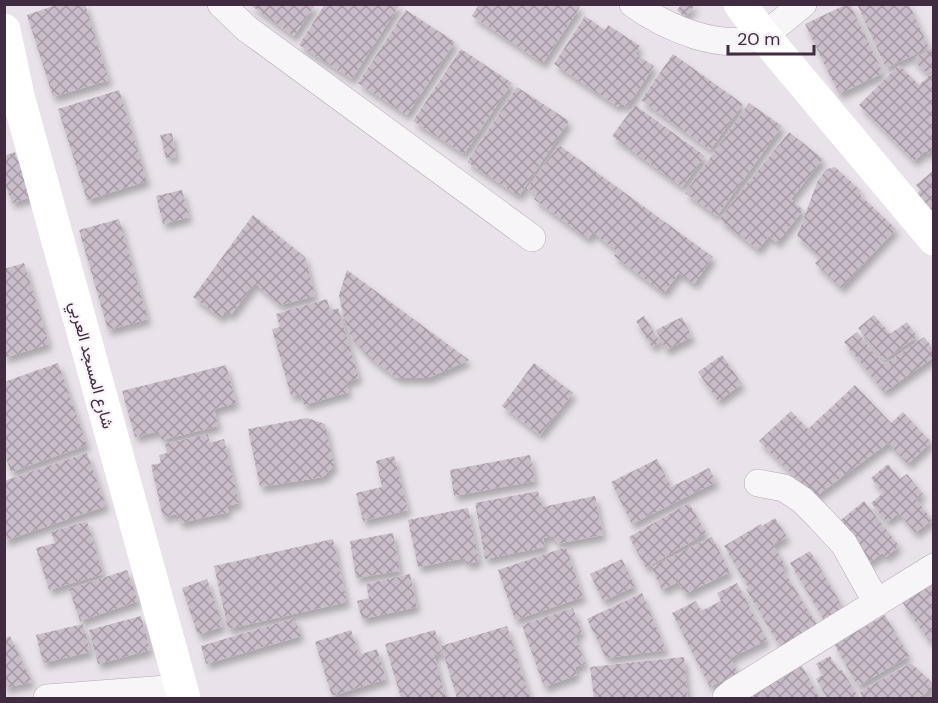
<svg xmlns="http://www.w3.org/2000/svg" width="938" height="703" font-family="'DM Sans',Vazirmatn,sans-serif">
<defs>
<pattern id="building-cross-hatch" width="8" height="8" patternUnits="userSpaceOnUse" patternTransform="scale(1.5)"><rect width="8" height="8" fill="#c9bdc9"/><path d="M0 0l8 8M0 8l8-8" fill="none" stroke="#a59aa5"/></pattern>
<filter id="shadow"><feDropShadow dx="3.5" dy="6" stdDeviation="3" flood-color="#0004"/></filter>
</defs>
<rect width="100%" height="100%" fill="#e9e2ea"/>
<path fill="url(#building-cross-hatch)" filter="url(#shadow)" d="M59,4h26l24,76 -56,17 -26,-82z
M249,4h67l-22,32z
M325,4h75l-48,75 -53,-34z
M479,4h97l4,3 -37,56 -71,-47z
M682,4h14l-11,13 -8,-7z
M847,4h3l33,69 -44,21 -34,-70z
M857,4h52l20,44 -43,20z
M406,10l49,32 -48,73 -49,-32z
M585,16l20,14 3,-5 32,21 -5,8 19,12 -27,41 -6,-4 -3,4 -64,-43z
M934,47v22l-6,5 -16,-15z
M461,49l51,34 -48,71 -51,-33z
M673,54l70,50 -33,46 -69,-50z
M899,65l20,20 15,-14v77l-6,6 -3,-3 -11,10 -55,-56z
M517,87l52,34 -50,75 -52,-34z
M119,90l28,91 -60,19 -29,-91z
M749,103l33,23 -65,90 -32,-23z
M635,105l70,51 -23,31 -70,-51z
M789,132l34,27 -32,40 12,11 -26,33 -8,-7 -11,14 -39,-31z
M172,133l4,24 -10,1 -6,-23z
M559,145l154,112 -19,27 -15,-11 -15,20 -50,-37 3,-5 -24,-19 -5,7 -54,-40 3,-4 -10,-7z
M15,152l16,45 -19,6 -8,-22v-25z
M835,167l26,24 -2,3 37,35 -55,59 -26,-25 6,-6 -24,-21 21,-56 9,-11z
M934,170v43l-17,-19 4,-4 -5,-5z
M182,190l7,27 -26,7 -7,-28z
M253,215l52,42 10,39 -35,9 -25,-22 -24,32 -6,-4 -4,7 -28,-21z
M119,219l29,100 -40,11 -29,-100z
M24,263l25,81 -45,14v-89z
M347,270l122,90 -41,18h-31l-27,-20 -18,-19 -8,-20 -5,-24z
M327,299l3,12 8,-3 21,70 -13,4 3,10 -45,13 -4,-11 -9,2 -19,-67 8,-2 -4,-13z
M874,315l16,19 17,-12 10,15 -33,23 -26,-32z
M644,316l16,26 -8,5 -16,-26z
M682,317l10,20 -26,13 -10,-20z
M857,332l27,33 40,-28 10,13v7l-50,35 -40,-50z
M722,355l20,29 -24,17 -20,-29z
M58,363l29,82 -76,27 -7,-19v-71z
M534,363l39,30 -33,42 -38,-29z
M226,365l10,38 -22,6 4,17 -56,14 -3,-9 -24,6 -13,-46z
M855,385l36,38 12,-11 28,30 -23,22 -20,-21 -73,54 -56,-56 32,-30 17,18z
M307,418l18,6 9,42 -11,11 -63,10 -12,-58z
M208,434l2,9 14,-4 15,64 -12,3 2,6 -49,11 -3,-9 -14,3 -12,-52 10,-2 -2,-8 8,-2 -2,-9z
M87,453l19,53 -102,35v-60z
M530,455l5,26 -81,15 -4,-26z
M394,456l14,54 -45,11 -7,-28 26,-6 -6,-26z
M657,459l14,28 38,-19 7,14 -84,42 -21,-42z
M888,464l12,15 7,-5 16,20 -7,5 16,21 -17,13 -16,-20 -12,9 -16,-19 12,-10 -12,-15z
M538,491l4,16 53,-11 8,39 -47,9 -2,-8 -11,2 2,9 -60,12 -10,-56z
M864,501l35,45 -13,11 -4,-4 -14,11 -32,-40z
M689,503l17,30 -60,35 -17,-31z
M468,508l11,53 -13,3 -1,-6 -47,9 -10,-47z
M775,518l12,19 -14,8 13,21 -4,2 37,60 -37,22 -36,-61 3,-1 -25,-42 37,-22 1,2z
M87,521l16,53 -54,16 -13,-42 19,-5 -4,-11z
M393,533l7,38 -44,7 -6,-37z
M712,537l18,35 -45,22 -7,-12 -16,8 -11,-23z
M333,539l14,63 -119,27 -14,-63z
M566,547l17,50 -68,23 -17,-50z
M810,551l34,58 -20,11 -34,-57z
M622,559l13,27 -32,15 -13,-27z
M127,570l11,31 -58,20 -11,-32z
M410,574l7,33 -55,12 -5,-18 12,-3 -3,-14z
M207,579l16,47 -25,9 -16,-47z
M934,581v57l-5,3 -27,-39z
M737,583l30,57 -37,18 8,15 -28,14 -38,-74 24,-12 5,10 20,-10 -4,-8z
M642,593l24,57 -60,8 -19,-39z
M573,608l9,25 -7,2 10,29 -10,3 2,8 -33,12 -22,-62z
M885,615l24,41 -51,30 -24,-42z
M141,616l9,34 -52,14 -9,-34z
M295,618l6,18 -95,28 -5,-18z
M83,624l7,28 -47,11 -7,-28z
M507,626l23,72h-73l-16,-52z
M351,630l8,25 18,-6 9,30 -54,17 -17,-54z
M435,630l7,23 -8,2 12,43h-45l-16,-54z
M10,636l22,46 -28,6v-49z
M830,656l9,15 3,-1 17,28h-32l-11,-19 7,-4 -7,-11z
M684,657l4,41h-94l-4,-31z
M911,663l23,21v5l-17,9h-54l-3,-6z
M802,666l18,32h-66l-2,-3z"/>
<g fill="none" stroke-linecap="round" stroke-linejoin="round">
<g stroke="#b3a7b4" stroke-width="28">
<path id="street" d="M221,4l25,24 286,210
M633,4c32,23 91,50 129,31 14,-7 28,-21 41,-31
M758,483l26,5 18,12 18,18 24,26 33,59
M47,698l133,-10
M726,698l7,-6 201,-125"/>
</g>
<use href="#street" stroke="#f8f5f8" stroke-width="27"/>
<path stroke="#fff" stroke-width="33" d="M740,4l23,31 171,204
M4,30l14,66 166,602"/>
</g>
<g text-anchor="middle" stroke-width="4.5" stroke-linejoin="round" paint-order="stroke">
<g font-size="16" fill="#402b41" stroke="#f7f2f7">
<text transform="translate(92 365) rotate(75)" y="6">شارع المسجد العربي</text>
</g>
</g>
<rect width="938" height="703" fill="none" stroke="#402b41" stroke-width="12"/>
<path d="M728 45v9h86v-9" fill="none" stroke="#402b41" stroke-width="3"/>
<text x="737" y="45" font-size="18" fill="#402b41" stroke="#f7f2f7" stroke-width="4.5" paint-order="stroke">20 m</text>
</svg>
